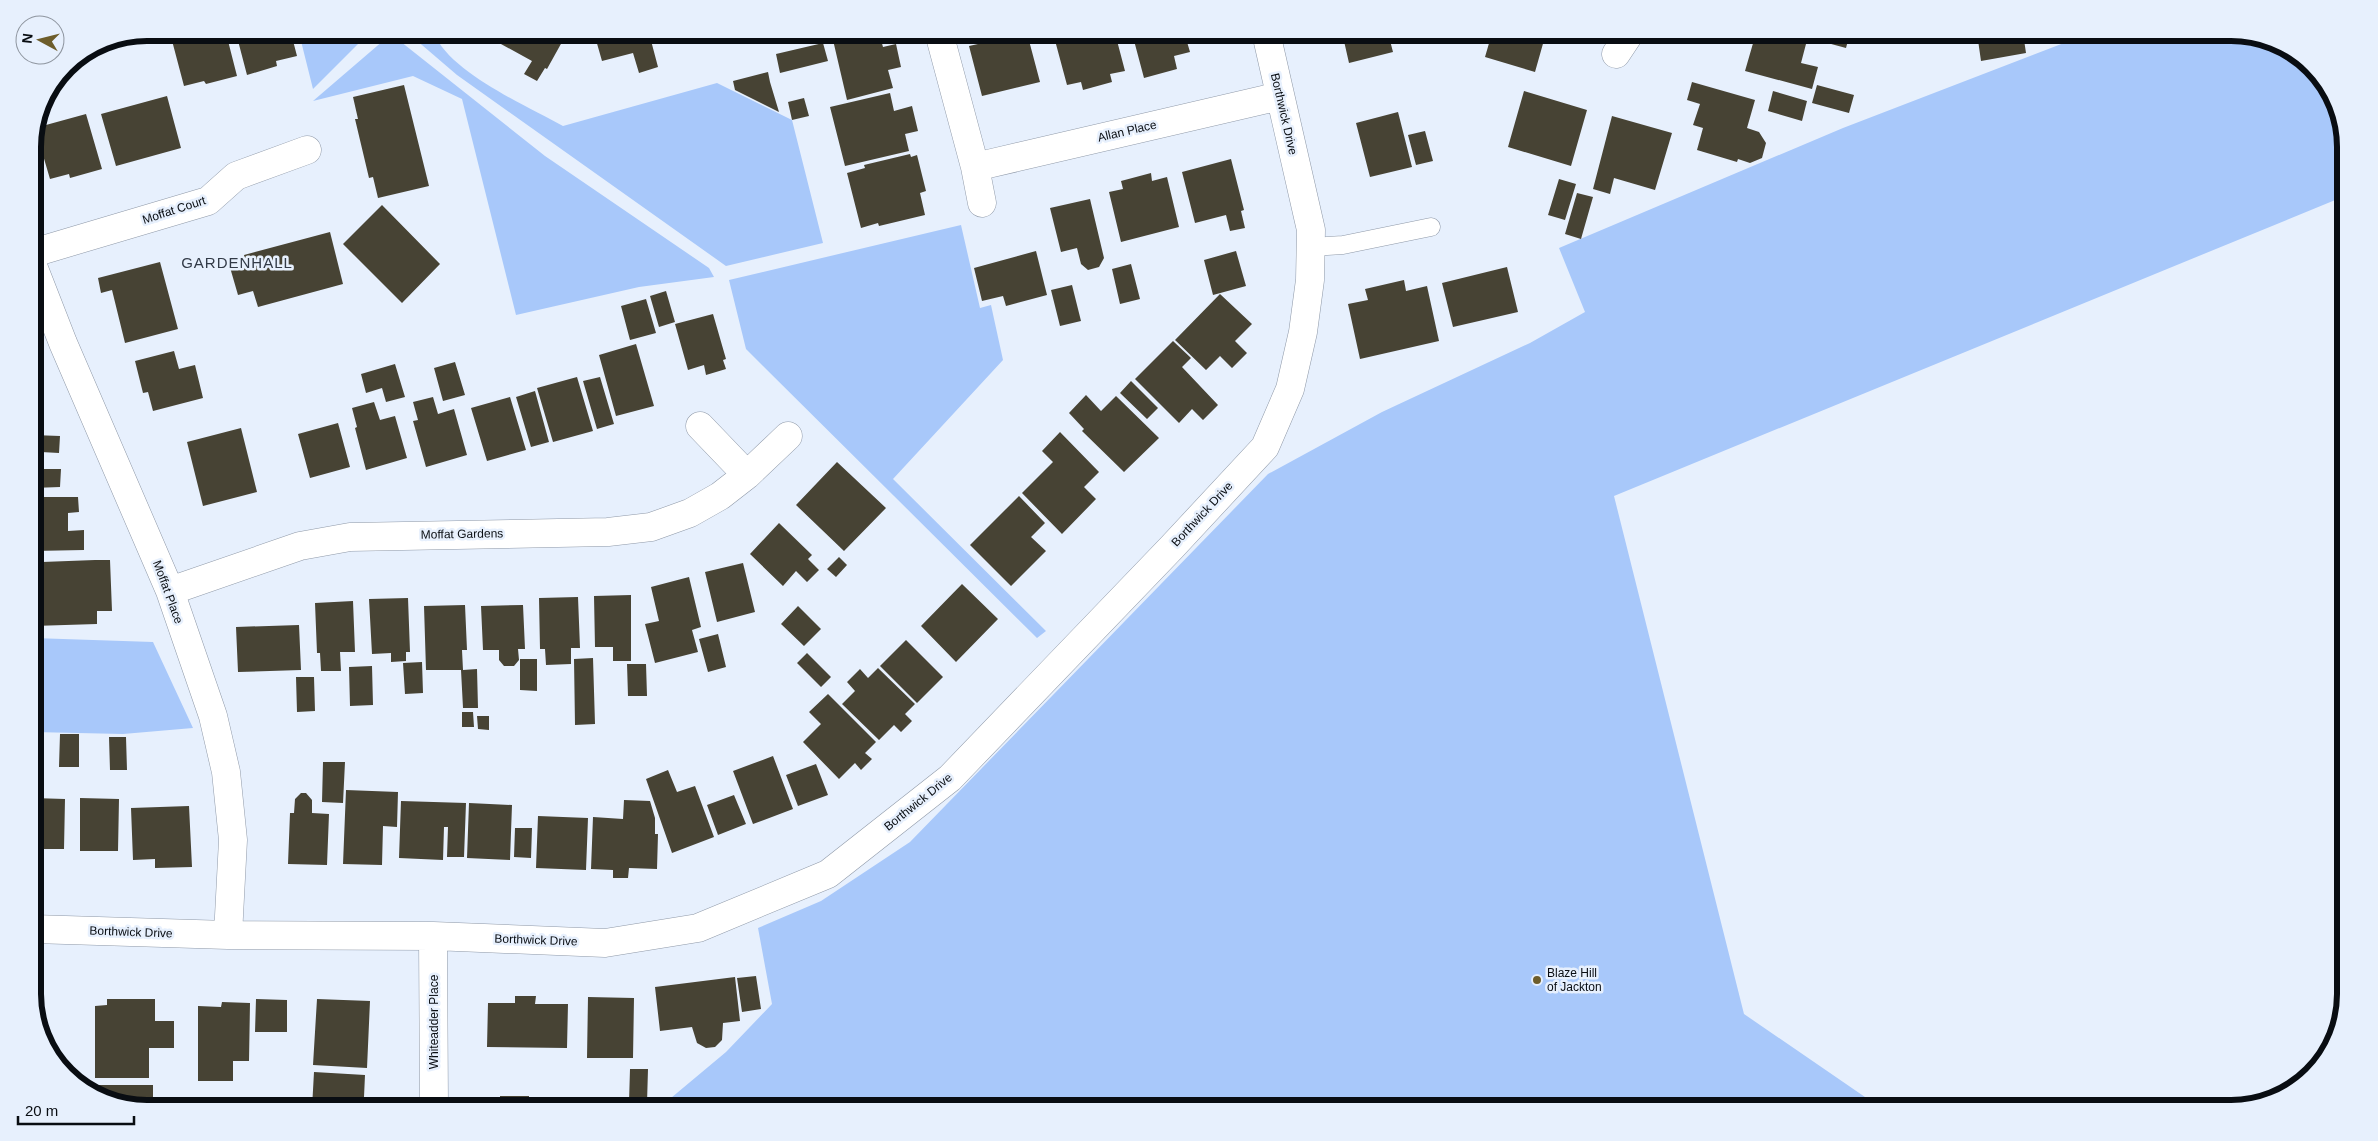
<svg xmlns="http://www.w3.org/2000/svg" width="2378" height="1141" font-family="Arial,sans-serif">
<rect width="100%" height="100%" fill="#e7f0fd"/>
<path fill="#a8c8fa" d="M299,33h70l-56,56z
M408,33h26c15,39 93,73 129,93l154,-43 75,37 31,123 -97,23 -269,-191z
M2090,33h141l50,11 45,40 19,56v56l-731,300 130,518 137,94h-1222l67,-56 46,-48 -14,-76 63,-27 89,-59 358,-368 114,-62 148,-69 55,-31 -26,-64 284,-120z
M391,34l154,122 164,112 5,9 -75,10 -123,28 -54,-216 -49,-23 -100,25z
M961,225l19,83 11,-3 12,55 -110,119 153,152 -9,7 -291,-289 -17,-69z
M33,638l120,4 40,86 -70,6 -90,-2z"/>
<path fill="#474334" d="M170,33h56l11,43 -31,8 -2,-3 -20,5z
M236,33h55l6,23 -21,5 1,5 -30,9z
M481,33h86l-20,36 -2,-1 -8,13 -13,-7 8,-13z
M594,33h55l9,34 -19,6 -6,-20 -31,8z
M865,33h14l4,14 13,-3 5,23 -13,3 5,18 -46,12 -14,-60z
M1027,33l13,49 -58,14 -13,-50z
M1053,33h62l10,38 -15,3 2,8 -29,8 -2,-8 -14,3z
M1132,33h61l-8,2 5,17 -16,4 3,13 -33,9z
M1378,33h10l5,19 -44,11 -5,-22z
M1492,33h54l-11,39 -50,-15z
M1756,33h8l42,11 -5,19 17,4 -6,22 -67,-18z
M1811,33h39l-4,15 -37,-10z
M1977,33h46l3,20 -45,8z
M823,43l5,18 -48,12 -4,-19z
M768,72l2,10 9,30 -44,-22 -2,-9z
M1692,82l63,18 -8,28 12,4 7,11 -4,15 -12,5 -12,-4 -1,3 -40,-12 6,-22 -10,-3 7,-21 -13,-4z
M404,85l25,101 -51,12 -5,-21 -4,1 -14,-59h3l-5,-22z
M1817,85l37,10 -5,18 -37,-10z
M1524,91l63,19 -16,56 -63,-19z
M1773,91l34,10 -5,20 -34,-10z
M890,93l4,18 18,-5 6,25 -13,3 4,17 -64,15 -15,-59z
M167,96l14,52 -65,18 -15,-52z
M804,98l5,18 -17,4 -4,-18z
M1398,112l14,55 -42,10 -14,-54z
M86,114l16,55 -32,9 -1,-4 -19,5 -15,-51z
M1612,116l60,17 -17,57 -41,-12 -4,16 -17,-5z
M1425,131l8,30 -17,4 -8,-30z
M910,154l1,3 6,-2 9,36 -6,2 5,22 -46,11 -1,-3 -17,5 -14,-55 18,-5 -1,-3z
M1231,159l13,51 -3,1 4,17 -15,3 -4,-16 -31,8 -13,-51z
M1151,173l1,8 15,-4 12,50 -58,15 -12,-50 14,-3 -2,-8z
M1559,179l17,5 -11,36 -17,-5z
M1577,193l16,4 -12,42 -16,-5z
M1090,199l14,59 -5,9 -11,3 -7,-6 -4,-16 -16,4 -11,-44z
M382,205l58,59 -38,39 -59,-59z
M330,232l13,52 -85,23 -5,-16 -15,4 -9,-31 16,-4 -1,-5z
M1036,251l11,44 -41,11 -3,-10 -21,5 -8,-33z
M1236,251l10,35 -33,9 -9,-35z
M160,262l18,67 -53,14 -13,-53 -11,3 -3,-15z
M1131,264l9,35 -20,5 -8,-35z
M1507,267l11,45 -65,15 -11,-44z
M1404,280l2,11 21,-5 12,55 -79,18 -12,-55 20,-4 -3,-11z
M1072,285l9,36 -21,5 -9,-36z
M666,291l9,31 -16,5 -9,-31z
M1220,294l32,30 -17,17 12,12 -15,15 -12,-12 -14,14 -31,-30z
M646,299l10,34 -26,7 -9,-34z
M713,314l13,45 -3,1 3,9 -20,6 -2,-10 -16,5 -13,-46z
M1173,341l18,17 -9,9 36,38 -15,15 -11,-11 -13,14 -44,-44z
M636,344l18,62 -38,10 -17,-61z
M174,351l5,18 16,-4 8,33 -50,13 -5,-19 -5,1 -8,-32z
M455,362l10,33 -22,6 -9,-33z
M395,364l10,33 -19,5 -4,-14 -16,5 -5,-19z
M577,377l16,54 -40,11 -16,-54z
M600,377l14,47 -17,5 -14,-48z
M1131,381l27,27 -11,11 -27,-26z
M535,391l14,51 -18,5 -15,-50z
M1086,395l15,16 15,-15 43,42 -35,34 -42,-41 2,-2 -15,-16z
M433,397l5,17 16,-5 13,46 -41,12 -13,-46 5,-1 -5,-18z
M510,397l16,53 -39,11 -16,-53z
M374,402l6,18 15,-4 12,42 -41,12 -11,-42 2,-1 -5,-19z
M338,423l12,44 -40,11 -12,-44z
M241,428l16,64 -54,14 -16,-64z
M1060,432l39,40 -15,15 12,12 -34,35 -40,-41 31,-31 -11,-11z
M33,435l27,1 -1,17 -18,-1 -1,17h21l-1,18 -27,1z
M837,462l49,46 -42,43 -48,-46z
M1019,496l26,27 -14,14 15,14 -35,35 -41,-41z
M33,497h45l1,15 -11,1v18l16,-1v20l-51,1z
M779,523l33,32 -4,4 11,11 -12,12 -11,-11 -13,15 -33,-32z
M839,557l8,8 -11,12 -9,-8z
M95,560h15l2,51h-15v13l-64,2v-32h9v-32z
M743,563l12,49 -38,10 -12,-50z
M689,577l12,50 -9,3 6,22 -43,11 -10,-39 14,-3 -8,-34z
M962,584l36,35 -42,43 -35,-36z
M631,595v66h-18v-14h-18l-1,-51z
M578,597l2,51h-9v16l-25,1 -1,-16h-5l-1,-51z
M408,598l2,54h-4v9l-15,1v-9l-19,1 -3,-55z
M353,601l2,51h-15l1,19h-20l-1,-18h-3l-2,-50z
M465,605l2,45h-5l1,20 14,-1 1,39h-15l-2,-38h-35l-2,-64z
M523,605l2,44h-7l1,11 -5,6h-10l-5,-6v-10h-16l-2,-44z
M798,606l23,23 -17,17 -23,-22z
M299,625l2,45 -63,2 -2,-45z
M718,634l8,33 -18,5 -9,-33z
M906,640l37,37 -26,26 -37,-37z
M807,653l24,24 -10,10 -24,-24z
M593,658l2,66 -20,1 -1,-66z
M520,659h17v32l-17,-1z
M422,662l1,31 -18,1 -2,-31z
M627,664h19l1,32h-19z
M372,666l1,39 -23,1 -1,-39z
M878,668l37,36 -10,10 7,7 -11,11 -7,-7 -15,15 -37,-36 13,-13 -8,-9 13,-13 8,9z
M296,677h18l1,34 -18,1z
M828,694l48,48 -11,11 7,6 -11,11 -6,-7 -16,16 -36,-37 18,-18 -12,-12z
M462,712h11l1,15h-12z
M477,716h12v14l-11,-1z
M60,734h19v33h-20z
M109,737h17l1,33h-17z
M773,756l20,53 -40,15 -20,-53z
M323,762h22l-2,41 -21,-1z
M816,764l12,31 -30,11 -12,-31z
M668,770l9,22 18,-6 19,51 -42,16 -26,-74z
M346,790l52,2 -1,35 -14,-1 -1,39 -39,-1z
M301,793h5l6,7v13l17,1 -2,51 -39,-1 2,-51h4l1,-14z
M734,795l12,29 -28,11 -11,-30z
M33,798l32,1 -1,50h-31z
M80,798l39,1 -1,52h-38z
M624,800l26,1 5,17v16h3l-1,35 -28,-1 -1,10h-15v-8l-22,-1 2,-52 30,2z
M401,801l65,2 -2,54h-17l1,-30h-4l-1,33 -44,-2z
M469,803l43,2 -2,55 -43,-2z
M189,806l3,61 -37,1v-9l-22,1 -2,-52z
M538,816l50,2 -2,52 -50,-2z
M515,828h17l-1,30 -17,-1z
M756,976l5,33 -19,3 -5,-34z
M735,977l5,44 -17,2 -1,17 -7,7 -9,1 -9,-5 -5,-16 -32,4 -5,-44z
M515,996h21l-1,8h33l-1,44 -80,-1 1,-44h27z
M588,997l46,1 -1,60h-46z
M107,999h48v22h19v27h-25v30h-54v-72l12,-1z
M256,999l31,1v32h-32z
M317,999l53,2 -3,67 -54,-3z
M222,1002l28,1 -1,58h-16v20h-35v-75l23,1z
M630,1069h18l-1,34h-18z
M314,1072l51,3 -1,22h10l-1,11h-61z
M96,1085h57v19h12l7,4h-25l-50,-11z
M500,1096h29v12h-29z"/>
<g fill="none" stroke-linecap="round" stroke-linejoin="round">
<g stroke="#8f99a8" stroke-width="19">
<path id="service" d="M1311,247l32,-2 88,-18"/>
</g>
<g stroke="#8f99a8" stroke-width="29">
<path id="minor" d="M939,33l36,134 7,36
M1616,54l14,-21
M975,167l305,-71
M33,253l175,-52 28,-25 71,-26
M33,266l30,77 107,248 43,125 13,56 7,68 -5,95
M700,426l47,49
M170,591l130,-45 50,-9 258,-5 43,-5 39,-14 30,-17 27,-21 41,-39
M33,929l195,6 205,1 172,7 93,-15 130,-54 122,-96 222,-231 93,-100 25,-58 13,-57 7,-52 1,-50 -45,-197
M433,936l1,172"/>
</g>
<use href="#service" stroke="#fff" stroke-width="18"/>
<use href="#minor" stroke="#fff" stroke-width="28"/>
</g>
<circle fill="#6d5d2b" stroke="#e7f0fd" stroke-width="2" cx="1537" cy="980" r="5"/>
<g text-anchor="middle" stroke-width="5" stroke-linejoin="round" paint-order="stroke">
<g font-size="12" fill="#090d12" stroke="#e7f0fd">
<text transform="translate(1284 114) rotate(77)" y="4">Borthwick Drive</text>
<text transform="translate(1127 131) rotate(-13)" y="4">Allan Place</text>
<text transform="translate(174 210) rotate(-18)" y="4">Moffat Court</text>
<text transform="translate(1202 514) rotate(-47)" y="4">Borthwick Drive</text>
<text transform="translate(462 534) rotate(-1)" y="4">Moffat Gardens</text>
<text transform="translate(168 592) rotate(70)" y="4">Moffat Place</text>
<text transform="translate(918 802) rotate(-39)" y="4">Borthwick Drive</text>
<text transform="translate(131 932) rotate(2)" y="4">Borthwick Drive</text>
<text transform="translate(536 940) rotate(2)" y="4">Borthwick Drive</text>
<text transform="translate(434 1022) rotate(-90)" y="4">Whiteadder Place</text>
</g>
<g font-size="12" fill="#090d12" stroke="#e7f0fd" text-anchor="start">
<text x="1547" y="977">Blaze Hill<tspan x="1547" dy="14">of Jackton</tspan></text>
</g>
<g font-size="15" letter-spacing="1" fill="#323a47" stroke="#e7f0fd">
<text x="237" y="268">GARDENHALL</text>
</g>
</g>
<path d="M0 0H2378V1141H0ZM147 41H2231A106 106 0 0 1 2337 147V994A106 106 0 0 1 2231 1100H147A106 106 0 0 1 41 994V147A106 106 0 0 1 147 41Z" fill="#e7f0fd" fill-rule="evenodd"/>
<path fill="none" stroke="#090d12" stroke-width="6" d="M147 41H2231A106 106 0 0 1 2337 147V994A106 106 0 0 1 2231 1100H147A106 106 0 0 1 41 994V147A106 106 0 0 1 147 41Z"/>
<g transform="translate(40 40) rotate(277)"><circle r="24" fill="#e7f0fd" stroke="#8e959f"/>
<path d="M0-4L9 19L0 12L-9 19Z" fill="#6d5d2b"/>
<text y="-8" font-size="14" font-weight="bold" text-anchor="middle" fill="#090d12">N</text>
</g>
<path d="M18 1116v8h116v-8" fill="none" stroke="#090d12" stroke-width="2.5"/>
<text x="25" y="1116" font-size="15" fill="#090d12" stroke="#e7f0fd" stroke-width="4" paint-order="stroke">20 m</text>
</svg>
